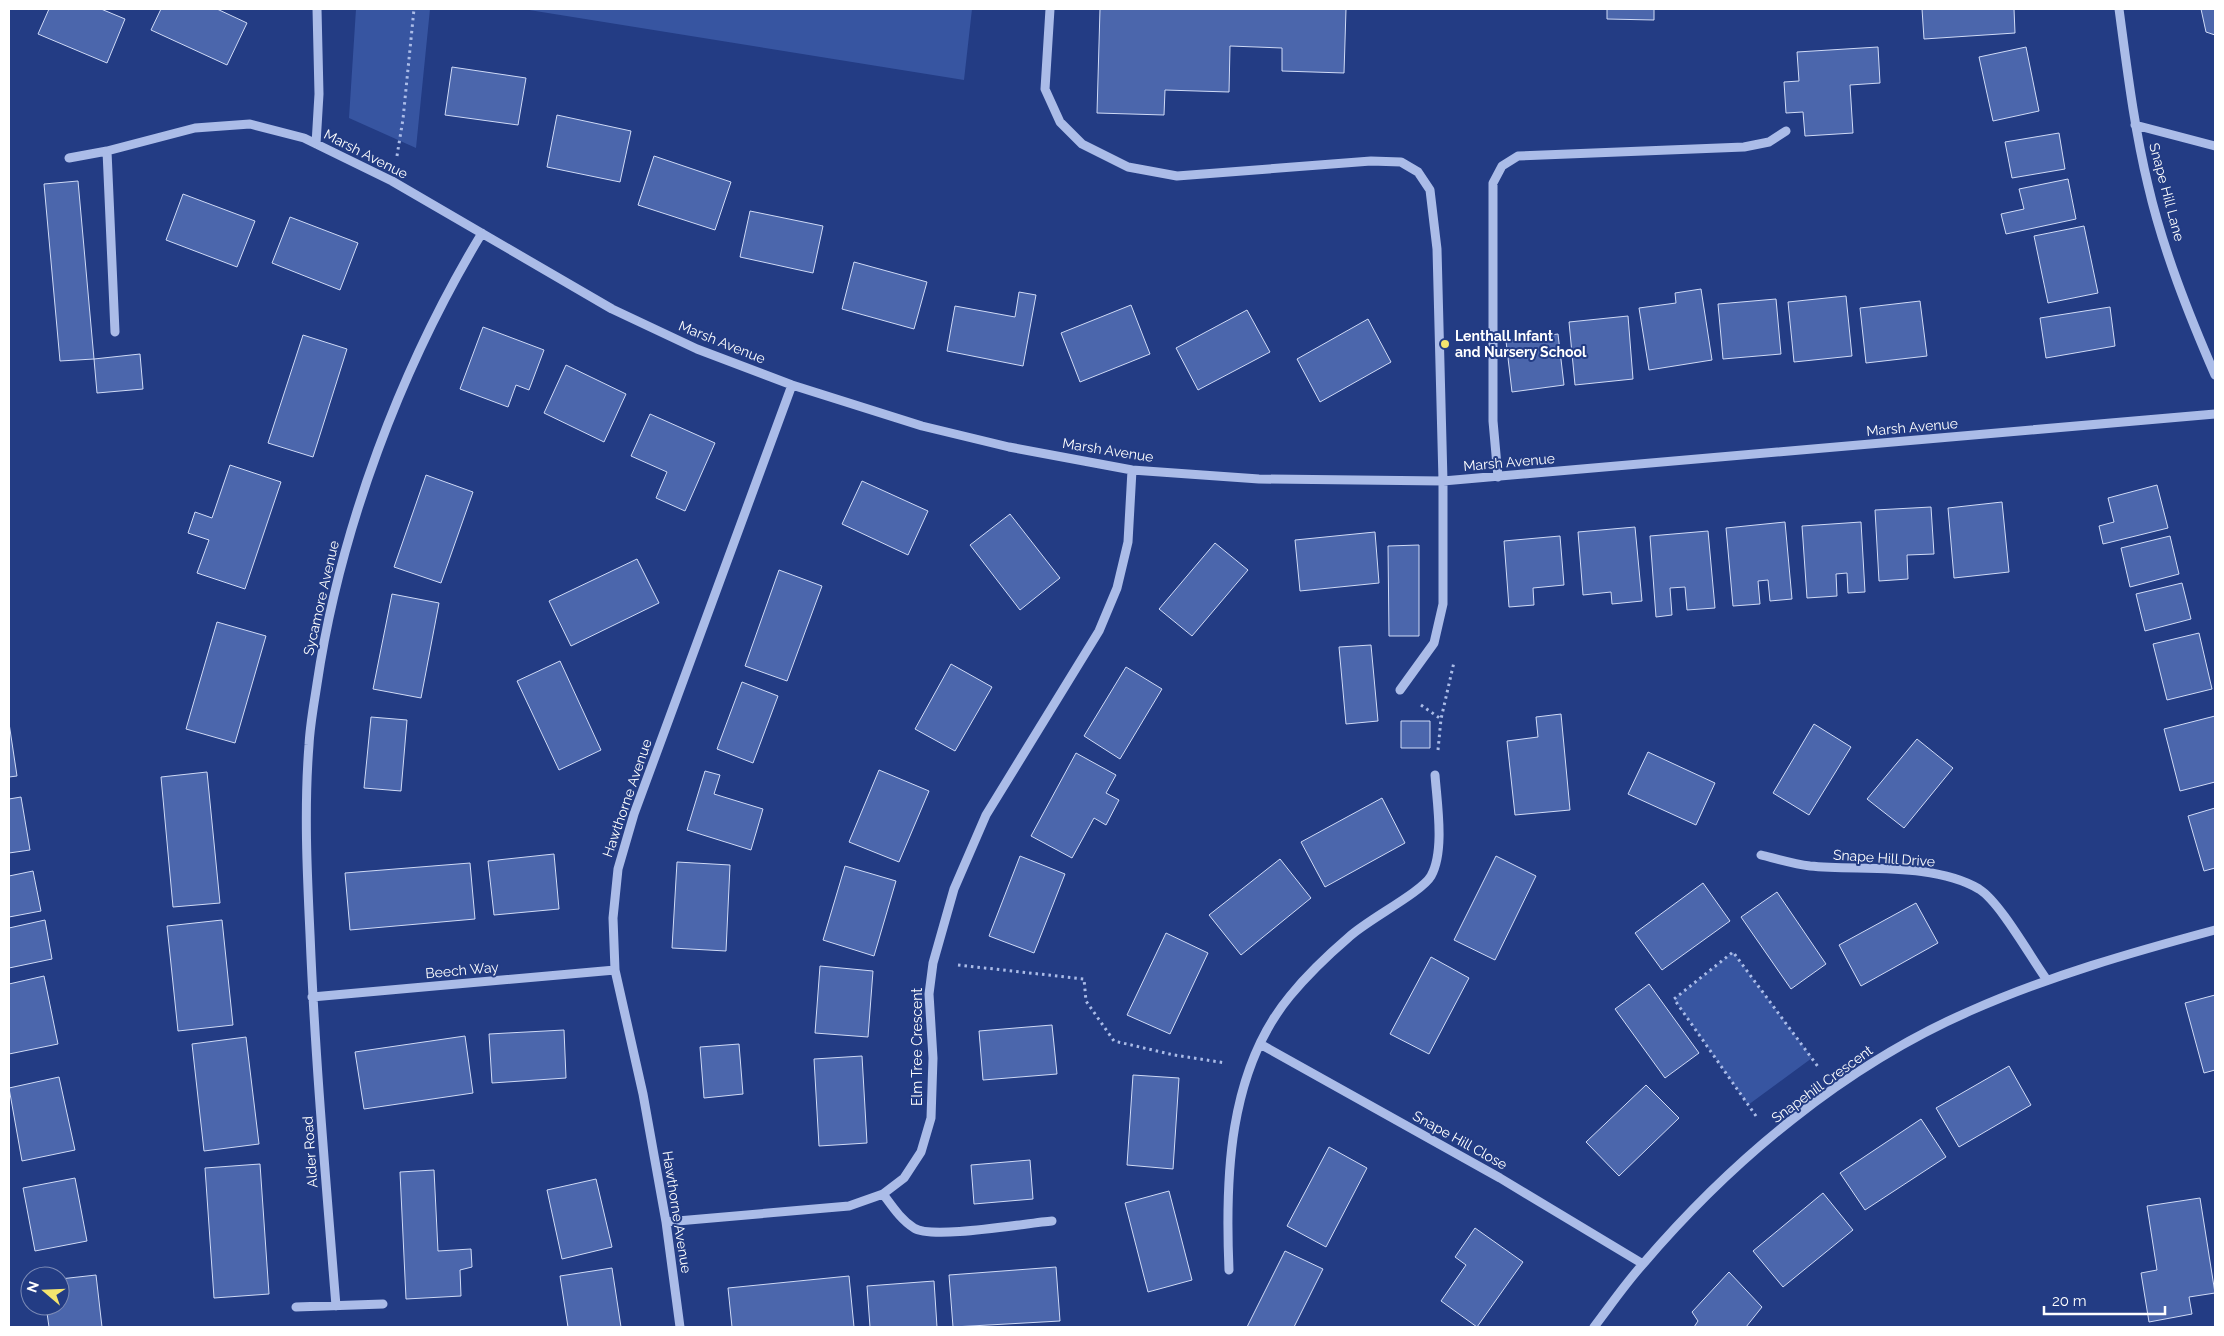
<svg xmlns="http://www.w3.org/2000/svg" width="2224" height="1336" font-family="Raleway,sans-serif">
<rect width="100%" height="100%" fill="#233c84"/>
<path fill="#3755a1" d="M356,9h74l-14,139 -67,-30z
M523,9h449l-8,71z
M1733,952l79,106 -64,47 -74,-106z"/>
<path fill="#4b66ac" stroke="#cfdaf6" d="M49,9h52l24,10 -18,44 -69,-29z
M161,9h56l30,14 -20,42 -76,-35z
M1100,9h246l-2,64 -62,-2v-23l-52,-2 -1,46 -64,-2 -1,25 -67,-2z
M1607,9h47v11l-47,-1z
M1922,9h92l1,24 -91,6z
M2201,9h14v26l-9,-3z
M1878,47l2,36 -30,2 3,48 -48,3 -2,-24 -17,1 -2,-31 15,-1 -2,-29z
M2026,47l13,64 -46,10 -14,-64z
M452,67l74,11 -8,47 -73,-10z
M557,115l74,16 -11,51 -73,-15z
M2059,133l6,36 -53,9 -7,-36z
M654,156l77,26 -16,48 -77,-25z
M2068,179l8,40 -70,15 -5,-20 23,-5 -5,-20z
M78,181l16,178 -34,2 -16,-177z
M183,194l72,27 -18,46 -71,-27z
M750,211l73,15 -10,47 -73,-16z
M290,217l68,26 -18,47 -68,-27z
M2084,226l14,67 -50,10 -14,-67z
M854,262l73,20 -13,47 -72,-20z
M1701,289l11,71 -63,10 -10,-62 37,-5 -1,-10z
M1019,292l17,3 -13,71 -76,-15 8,-45 60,11z
M1846,296l6,60 -58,6 -6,-60z
M1776,299l5,55 -58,5 -5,-55z
M1920,301l7,55 -61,7 -6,-55z
M1131,305l19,49 -70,28 -19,-49z
M2110,307l5,39 -69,12 -6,-40z
M1247,310l23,42 -72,38 -22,-42z
M1628,316l5,63 -58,6 -6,-63z
M1368,319l23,43 -71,40 -23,-43z
M483,327l61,23 -15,40 -13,-5 -8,22 -48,-18z
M1558,334l6,51 -52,7 -6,-51z
M303,335l44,14 -34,108 -45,-14z
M140,354l3,35 -46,4 -3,-34z
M566,365l60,29 -22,48 -60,-29z
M650,414l65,29 -30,68 -29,-13 11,-26 -36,-16z
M230,465l51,17 -36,107 -48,-16 12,-33 -21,-7 7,-21 17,6z
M426,475l47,17 -32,91 -47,-16z
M862,481l66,30 -20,44 -66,-31z
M2157,485l11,43 -65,16 -4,-18 15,-4 -6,-24z
M2002,502l7,70 -55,6 -6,-70z
M1931,507l3,47 -27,1 1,24 -29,2 -4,-71z
M1010,514l50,64 -40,32 -50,-65z
M1785,522l7,77 -22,2 -2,-21 -10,1 2,23 -27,2 -7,-78z
M1861,522l4,70 -17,1 -1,-20 -11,1 1,22 -30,2 -5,-72z
M1635,527l7,74 -30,3 -1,-12 -28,3 -5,-63z
M1708,531l7,77 -28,2 -2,-23 -15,1 2,27 -16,2 -6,-81z
M1375,532l4,51 -79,8 -5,-51z
M1560,536l4,49 -31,3 1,17 -25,2 -5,-66z
M2170,536l9,38 -49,13 -9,-39z
M1215,543l33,27 -56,66 -33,-27z
M1419,545v91h-30l-1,-90z
M637,559l22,44 -88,43 -22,-45z
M779,570l43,16 -35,95 -42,-15z
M2182,583l9,36 -46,12 -9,-37z
M392,594l47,9 -18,95 -48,-9z
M217,622l49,14 -31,107 -49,-14z
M2199,633l13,56 -45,11 -14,-56z
M1371,645l7,76 -32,3 -7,-77z
M560,661l41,89 -42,20 -42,-89z
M951,664l41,23 -37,64 -40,-22z
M1126,667l36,22 -42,70 -36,-23z
M742,682l36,14 -25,67 -36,-14z
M1561,714l9,96 -55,5 -8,-74 31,-4 -2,-20z
M2215,716v66l-35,9 -16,-62z
M371,717l36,3 -6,71 -37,-3z
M1401,721h29v27h-29z
M9,723l8,53 -8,1z
M1814,724l37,23 -42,68 -36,-22z
M1917,739l36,29 -49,60 -37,-29z
M1648,752l67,31 -19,42 -68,-31z
M1076,753l40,22 -10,18 13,7 -13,25 -12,-7 -22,40 -41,-22z
M879,770l50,21 -30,71 -50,-20z
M705,771l15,4 -6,19 49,15 -12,41 -64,-20z
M207,772l13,131 -47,4 -12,-130z
M21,797l9,53 -21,3v-54z
M1382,798l23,45 -80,44 -24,-45z
M2215,808v60l-11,3 -16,-55z
M554,854l5,55 -65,6 -6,-54z
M1020,856l45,18 -31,79 -45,-17z
M1496,856l40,20 -41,84 -41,-20z
M1280,859l31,39 -70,57 -32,-40z
M677,862l53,3 -4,86 -54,-3z
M470,863l5,56 -125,11 -5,-57z
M845,866l51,15 -22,75 -51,-16z
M33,871l8,40 -32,6v-41z
M1703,883l27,38 -68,49 -27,-37z
M1777,892l49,72 -35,25 -50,-72z
M1916,903l22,40 -77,43 -22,-41z
M45,920l7,39 -43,9v-40z
M222,920l11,105 -55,6 -11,-105z
M1166,933l42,20 -38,81 -43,-19z
M1431,957l38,21 -40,76 -39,-20z
M820,966l53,5 -5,66 -53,-4z
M44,976l14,68 -49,10v-70z
M1649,984l50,69 -34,25 -50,-69z
M2215,995v75l-11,3 -19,-70z
M1052,1025l5,49 -74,6 -4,-49z
M564,1030l2,48 -74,5 -3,-49z
M465,1036l8,57 -109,16 -9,-57z
M246,1037l13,107 -55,7 -12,-107z
M739,1044l4,50 -39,4 -4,-51z
M862,1056l5,87 -48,3 -5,-87z
M2009,1066l22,39 -72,42 -23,-39z
M1133,1075l46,3 -6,91 -46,-4z
M59,1077l16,73 -53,11 -13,-73z
M1646,1085l33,33 -60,58 -33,-34z
M1921,1119l25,38 -81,53 -25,-37z
M1329,1147l38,21 -41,79 -39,-21z
M1030,1160l3,39 -59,5 -3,-39z
M260,1164l9,130 -55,4 -9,-130z
M434,1170l4,81 33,-2 1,18 -12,3 1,26 -55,3 -6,-127z
M75,1178l12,63 -52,10 -12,-63z
M596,1179l16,68 -50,12 -15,-69z
M1169,1191l23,89 -44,12 -23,-89z
M1823,1193l30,37 -70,57 -30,-36z
M2200,1198l15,95 -26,4 3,17 -43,8 -8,-49 16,-3 -10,-64z
M1475,1228l48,34 -46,65 -36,-26 25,-36 -11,-8z
M1285,1251l38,18 -29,58h-47z
M1056,1267l4,54 -107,6 -4,-52z
M612,1268l9,59h-53l-8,-51z
M1729,1272l33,35 -16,20h-52l4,-6 -6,-9z
M96,1275l6,52h-53l-3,-21h14v-27z
M849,1276l5,51h-122l-4,-39z
M934,1281l3,46h-67l-3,-41z"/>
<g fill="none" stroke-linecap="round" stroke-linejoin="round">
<path stroke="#abbce8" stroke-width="3" stroke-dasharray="2.5 4" stroke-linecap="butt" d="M397,156l6,-37 11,-110
M1421,705l20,14
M1438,750l3,-31 13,-57
M958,965l126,14 2,22 28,40 60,14 52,8
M1756,1116l-82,-117 59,-47 86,116"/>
<path stroke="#abbce8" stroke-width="9" d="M1050,9l-5,80 15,33 22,22 46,23 49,9 194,-15 30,1 17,10 12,18 7,59 6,232v123l-9,39 -34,47
M2119,9c8,59 15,118 29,176 15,65 41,130 67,190
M2135,125l80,21
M316,144l3,-50 -2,-85
M107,151l8,181
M69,158l38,-7 88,-23 55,-4 54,14 88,43 220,128 85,40 95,36 130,41 87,21 123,23 127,9 184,2 772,-67
M1498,477l-5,-56v-238l9,-17 16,-10 226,-9 25,-5 17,-11
M1761,855c16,4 33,9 49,11 51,5 123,-4 169,23 21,13 52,69 68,91
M312,997l303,-27
M1260,1044l240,134 143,86
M883,1194c9,12 18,26 31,34 18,12 112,-5 138,-7
M666,1222l183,-16 34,-12 21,-16 17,-26 10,-34 2,-60 -4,-64 4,-31 21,-74 32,-74 113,-184 18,-43 11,-46 4,-72
M1229,1270c-4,-92 -1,-199 61,-274 18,-22 38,-41 59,-59 18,-17 73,-45 82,-61 14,-25 6,-73 4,-101
M336,1306c-10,-124 -21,-248 -26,-372 -3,-63 -6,-126 -1,-189 1,-20 5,-41 8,-61 23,-155 84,-317 165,-451
M296,1307l87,-3
M680,1327l-14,-105 -23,-128 -28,-124 -2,-52 5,-49 16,-55 158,-429
M1594,1327c16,-21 31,-43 49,-63 89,-104 201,-198 327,-253 79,-35 163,-59 245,-81"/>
</g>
<circle fill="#f4e46e" stroke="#233c84" stroke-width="2" cx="1445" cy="344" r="5"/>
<g text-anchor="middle" stroke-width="4" stroke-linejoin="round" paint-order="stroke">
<g font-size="14" fill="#fff" stroke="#233c84">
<text transform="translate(366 154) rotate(27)" y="5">Marsh Avenue</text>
<text transform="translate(2167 192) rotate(75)" y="5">Snape Hill Lane</text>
<text transform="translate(722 342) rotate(22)" y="5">Marsh Avenue</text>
<text transform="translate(1912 427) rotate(-5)" y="5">Marsh Avenue</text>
<text transform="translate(1108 450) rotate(9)" y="5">Marsh Avenue</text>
<text transform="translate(1509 462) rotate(-5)" y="5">Marsh Avenue</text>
<text transform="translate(321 598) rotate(-77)" y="5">Sycamore Avenue</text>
<text transform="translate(627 798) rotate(-71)" y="5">Hawthorne Avenue</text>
<text transform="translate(1884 858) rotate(4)" y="5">Snape Hill Drive</text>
<text transform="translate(462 970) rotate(-5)" y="5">Beech Way</text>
<text transform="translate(917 1047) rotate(-90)" y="5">Elm Tree Crescent</text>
<text transform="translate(1822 1084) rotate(-36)" y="5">Snapehill Crescent</text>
<text transform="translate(1460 1140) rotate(29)" y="5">Snape Hill Close</text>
<text transform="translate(310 1152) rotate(-94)" y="5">Alder Road</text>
<text transform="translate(677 1212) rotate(81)" y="5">Hawthorne Avenue</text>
</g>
<g font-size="14" font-weight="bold" fill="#fff" stroke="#233c84" text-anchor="start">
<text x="1455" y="341">Lenthall Infant<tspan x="1455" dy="16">and Nursery School</tspan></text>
</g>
</g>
<rect width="2224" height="1336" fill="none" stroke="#ffffff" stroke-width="20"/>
<g transform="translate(45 1291) rotate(289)"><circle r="24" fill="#233c84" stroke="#7b8ab5"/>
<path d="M0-4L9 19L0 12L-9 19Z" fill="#f4e46e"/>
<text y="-8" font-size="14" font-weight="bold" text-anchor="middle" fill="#ffffff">N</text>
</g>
<path d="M2044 1306v8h121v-8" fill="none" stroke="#ffffff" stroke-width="2.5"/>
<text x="2052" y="1306" font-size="15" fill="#ffffff" stroke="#233c84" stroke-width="4" paint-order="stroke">20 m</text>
</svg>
